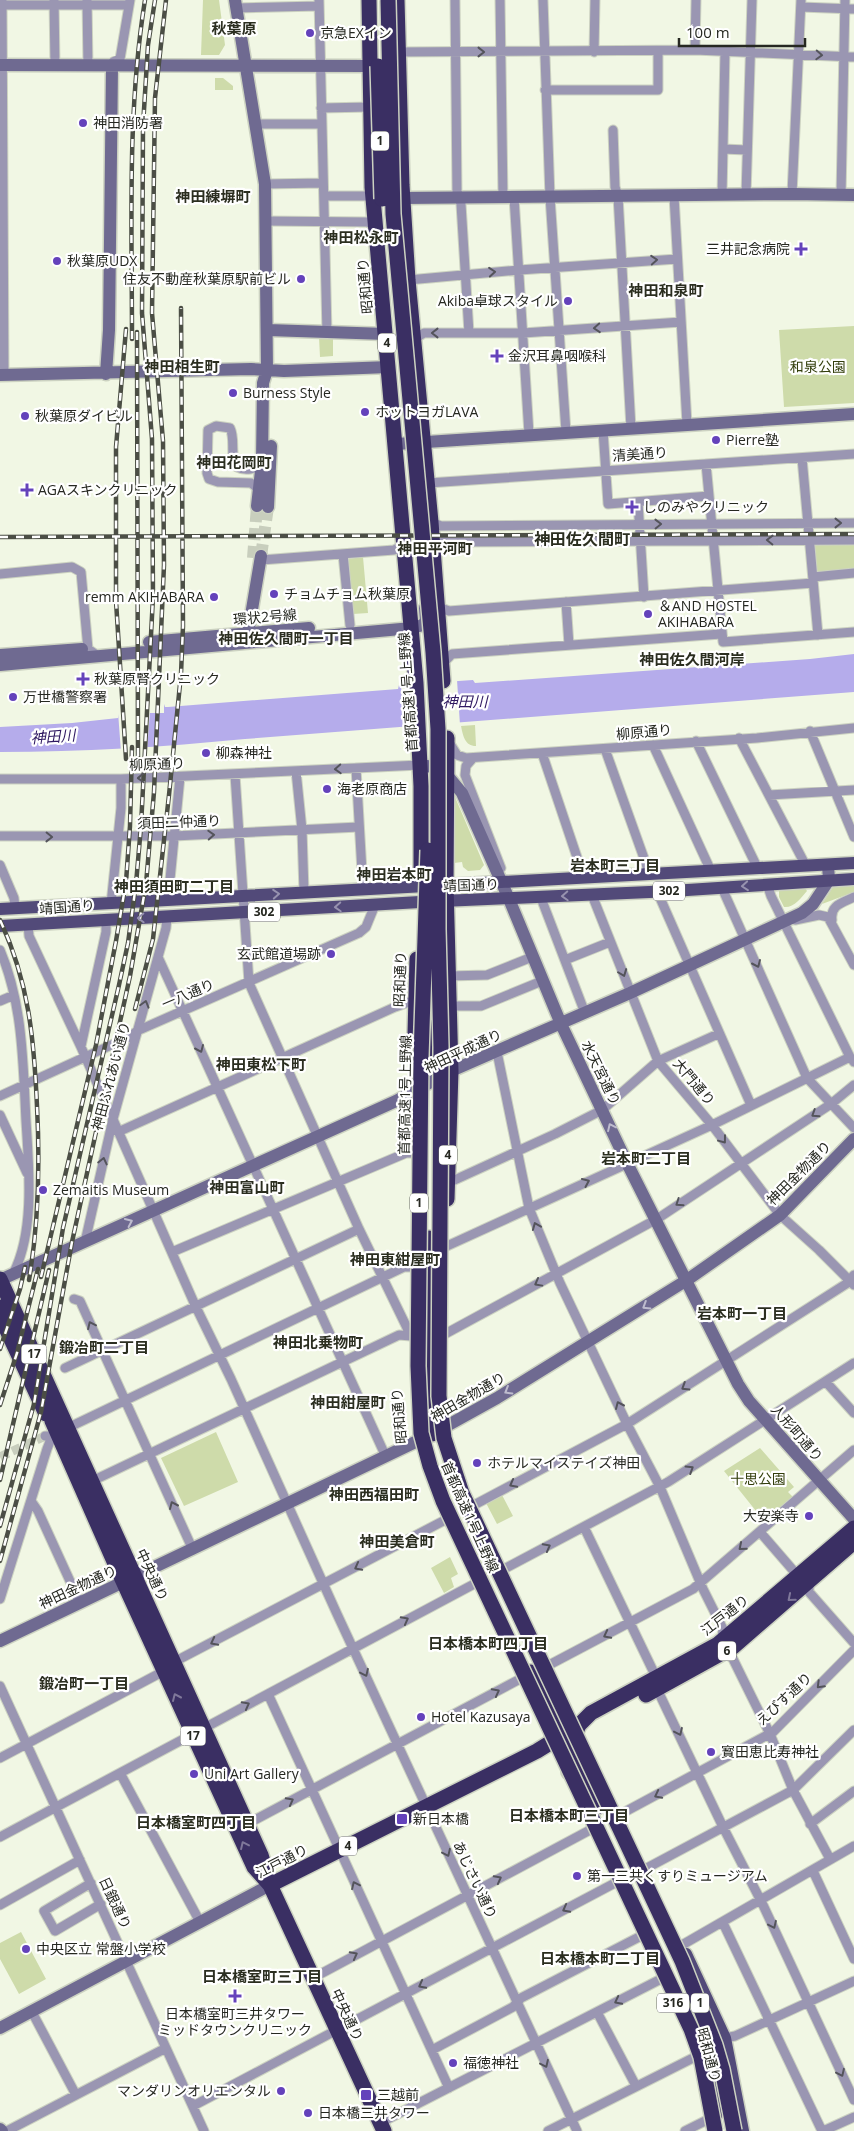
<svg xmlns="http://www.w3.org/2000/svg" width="854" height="2131" font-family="'Open Sans','Noto Sans JP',sans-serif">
<rect width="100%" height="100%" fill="#f1f7e4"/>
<path fill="#cedbaa" d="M203,0h16l6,45 -6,10h-18z
M215,78h8l10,8v4h-18z
M854,326v77l-70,4 -5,-77z
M319,337h14v19l-13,1z
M817,542h37v28l-39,4 -3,-27z
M363,557l5,56 -15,1 -6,-55z
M475,725l1,21c-11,0 -13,-10 -15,-20z
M455,797l29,68 -4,5 -12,1 -5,-4 -1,-5 -8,1z
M854,886v6l-32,12 11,-17z
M805,888l2,3c-6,7 -13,17 -23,16l-5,-10v-7z
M216,1432l22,50 -54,24 -23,-48z
M760,1448l34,39 -6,5 5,5 -29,24 -40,-50z
M502,1495l11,21 -16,8 -11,-21z
M450,1557l8,17 -7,4 3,9 -10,6 -13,-25z
M21,1932l25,47 -27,15 -19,-35v-16z"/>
<path fill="#b5aceb" d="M854,654v38l-609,47c-82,8 -163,13 -245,13v-25l72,-4 46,-5 1,-5h45v-9l1,3h3l230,-18 1,-4h2l72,-5 2,3 335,-24z"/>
<path fill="#f1f7e4" d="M457,680l3,45 -56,4 -3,-45z
M150,711l-3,40 -26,1 -3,-40z"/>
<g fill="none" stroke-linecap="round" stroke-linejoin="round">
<path stroke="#c8cebd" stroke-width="9" stroke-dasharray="9 4.5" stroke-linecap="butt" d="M0,1457l45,-21"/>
<path stroke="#c8cebd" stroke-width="12" stroke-dasharray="12 6" stroke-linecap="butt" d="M261,556l7,-49
M253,558l4,-52"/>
<g stroke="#ccd2c1" stroke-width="11">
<path id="street" d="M2,0l2,375
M54,0l1,65
M87,0l1,66
M319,0l8,333
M455,0l2,191 4,13 8,129
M500,0l3,197
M543,0l7,197 16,235
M0,5h129
M801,7l53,2
M236,8l83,-2
M695,50l1,-50
M398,52l297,-2 159,7
M594,52l1,-52
M112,66l1,-4 7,-3 10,-59
M545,90h113v-39
M321,108l49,-1
M256,124h66
M613,130l2,57 3,9 13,232
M723,149l24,1
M265,184l58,-1
M792,194l9,-194
M722,195l3,-144
M746,195l6,-195
M841,195l4,-195
M324,196h52
M674,196l13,228
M514,197l15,237
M266,221l101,1 9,4
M408,280l111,-10 158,-11
M414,343l2,-5 8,-5h99l158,-11
M603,430l5,74 101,-8
M802,458l16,177
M706,464l17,178 131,-10
M428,483l426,-29
M259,489l-8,-6 -33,-1 -9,-3 -2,-6 1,-43 8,-4 14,2c6,12 -1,28 7,39 8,4 19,3 25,-5
M638,502l6,95
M431,522l10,4 413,-3
M433,545l9,-3 412,-2
M343,554l7,71
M261,560l133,-10 4,-2 5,-5
M0,574l72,-7 9,5 7,77 10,7
M813,577l41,-4
M566,602l3,43
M438,605l3,3 8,3 364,-28
M442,664l10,-10 269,-20
M810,731l44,106
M739,738l67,128
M696,741l62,128
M449,742l8,13 9,3 291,-20 97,-10
M653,745l58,126
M605,749l45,126
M542,753l42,125
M473,758l-7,8 -1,9 36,93
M356,768l7,121
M296,771l6,59 2,62
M235,775l14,208 110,246 52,107
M0,779h121l299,-14
M769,795l85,-5
M0,836h174l185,-9
M0,865l14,33 1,10
M767,884l4,12 79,161 4,5
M722,888l85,190 47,50
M657,891l94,214
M592,895l66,166 54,64 68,90 39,35 35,35
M541,898l44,115
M168,900l12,-123
M111,904l10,-96v-29
M795,920l24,-5 9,2 26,48
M832,920c-2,-15 10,-17 22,-23
M28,924l1,12 52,111 114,258 36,74 106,235 240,517
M0,950c23,54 23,113 26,171 3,47 9,111 -13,153
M158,957l228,500
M565,960l45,-18
M449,976l38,-1 45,-18
M0,1001l14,-6
M450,1006h31l61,-25
M81,1046l25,-114v-13
M497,1052l32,156 31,75 67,141 33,63 43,102 20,40 -1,11
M0,1096l131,-60 6,-5 222,-98 7,-6 9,-22
M0,1115l27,58
M118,1132l277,-125 20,-7
M448,1183l107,-49 47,-24 56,-49 60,-27
M85,1242l28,-123 53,-191 1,-11
M447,1246l265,-121 138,-68
M172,1252l234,-99h8
M74,1299l6,2 113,249
M445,1334l212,-115 174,-115 23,-19
M65,1368l294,-139
M826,1382l28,31
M45,1436h5l7,-3 347,-166h9
M88,1483l311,-148 12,1
M31,1501l7,10 42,92
M474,1505l153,-81 219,-140 8,-9
M584,1527l72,150
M760,1532l38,44
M504,1569l164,-87 186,-119
M809,1583v9l45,51
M0,1599l47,-150 4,-10 6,-4
M722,1654l8,2 3,3 37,75 23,56 37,69
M174,1662l273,-143
M549,1665l144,-76 161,-139
M0,1686l204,445
M657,1689l66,138 40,78 91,195
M268,1694l181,394
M0,1758l164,-87
M120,1773l80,149
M619,1815l154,-83 81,-82
M247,1824l273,-145
M810,1824l44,-33
M0,1837l476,-254
M645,1869l148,-79 61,-60
M813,1871l41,88
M91,1883l-47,28 11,20 46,-27
M0,1905l80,-45
M723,1923l99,208
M682,1945l172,-99
M311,1979l279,-149
M32,2012l44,83
M597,2012l39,74
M432,2050l81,-43 8,-9 120,-62
M193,2106l422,-223
M380,2123l281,-144
M7,2131l159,-83
M548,2131l147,-74 30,-19 10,-2 119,-55
M685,2131l22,-11
M823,2131l31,-14"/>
</g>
<g stroke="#ccd2c1" stroke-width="15">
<path id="secondary" d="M235,0l30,184 2,186 -4,13 -1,79 -5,44
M0,65l369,1
M403,198l389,-4 62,1
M268,330l118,4
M106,374l3,-44 3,-264
M0,375l251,-6 33,2 105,-4
M396,444l458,-30
M268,507l3,-61
M243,639l5,-6 13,-77
M149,642l160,-14
M0,655l82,-6
M0,665l412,-37 11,-3 3,-5 -1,-12
M420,765l13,2 14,8 15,18 47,106 52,125 66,139 111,221 11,17 105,118
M0,1280l396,-179 55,-30 179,-78 172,-80 11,-9 16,-24 -1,-15
M0,1641l432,-207 65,-36 190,-118 93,-65 74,-76
M0,2028l270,-143
M0,2129l2,2"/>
</g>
<g stroke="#ccd2c1" stroke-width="15">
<path id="primary" d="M0,909l854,-46
M0,926l420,-24 252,-11 182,-12
M686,1954l39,84 18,93"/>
</g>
<g stroke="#ccd2c1" stroke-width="18">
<path id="highway" d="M369,0l3,187 44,496 5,103v82
M397,0l5,185 6,95 23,242 12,159
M447,738l-1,147 5,186 -4,128
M429,1014l1,39
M415,1033l2,-74
M429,1253v-15
M0,1279l261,576 9,30 114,246
M0,1307c4,10 12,12 16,24
M3,1322l43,92
M419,1354l9,-33 1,-56
M429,1399v-25l4,-39
M48,1402l4,19 64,145 138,301 15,17
M432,1434l2,-42
M531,1672l17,35
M646,1695l87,-48 121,-105
M550,1742c10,-14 10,-28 8,-44
M576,1765l20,43
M569,1772l1,-26 9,-21
M270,1885l267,-134 42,-26 12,-12 127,-69 136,-116
M712,2066l5,46"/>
</g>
<use href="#street" stroke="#9a96b2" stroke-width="9"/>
<use href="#secondary" stroke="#6f6a91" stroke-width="12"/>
<use href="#primary" stroke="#524a79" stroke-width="12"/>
<use href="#highway" stroke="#3a2f63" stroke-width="15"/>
<g stroke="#4b4e45" stroke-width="4.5">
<path id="rail" d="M126,329l-10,118v154l10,158
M137,332l1,425
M132,339c0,-113 -5,-227 13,-339
M0,537l854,-3
M0,920c29,62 34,119 37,186 3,59 2,115 -8,174
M135,1009l18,-70 16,-144 12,-121 2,-48 -2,-318
M41,1277l55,-232 20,-104 10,-59 4,-56 2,-79
M0,1349l20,-60 5,-22
M0,1405l17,-52 21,-84
M0,1480l49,-210
M0,1526l34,-122 29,-176 56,-243 9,-42 8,-59 5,-58 12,-229 -1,-158 -10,-126 1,-187 5,-81 7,-45
M0,1561l41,-149 31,-170 58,-266 16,-92 8,-92 10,-227 -1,-124 -11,-128 3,-215 11,-98"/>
</g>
<use href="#rail" stroke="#fff" stroke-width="2.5" stroke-dasharray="8" stroke-linecap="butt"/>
<g stroke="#ccd2c1" stroke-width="18" stroke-linecap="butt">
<path id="highway-bridge" d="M388,0l5,214 40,438 5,77v200l3,118 -2,349 5,42 18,55 220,468 33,84 7,24 12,62
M378,66l4,133
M428,850l-7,207 -3,309 3,67 9,33 13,35 248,528 10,28 14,74"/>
</g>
<use href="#highway-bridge" stroke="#3a2f63" stroke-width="15"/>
</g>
<defs><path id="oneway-chevron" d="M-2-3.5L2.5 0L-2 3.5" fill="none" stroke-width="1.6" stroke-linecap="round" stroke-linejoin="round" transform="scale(1.25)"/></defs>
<g stroke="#54545b">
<use href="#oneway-chevron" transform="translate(481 52)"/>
<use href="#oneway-chevron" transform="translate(819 55) rotate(3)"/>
<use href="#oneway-chevron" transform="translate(654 260) rotate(-4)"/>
<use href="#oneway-chevron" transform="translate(492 272) rotate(-5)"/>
<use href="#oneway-chevron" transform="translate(597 328) rotate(176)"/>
<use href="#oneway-chevron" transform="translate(435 333) rotate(180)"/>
<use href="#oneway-chevron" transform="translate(838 523)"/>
<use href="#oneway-chevron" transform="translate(658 524) rotate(-1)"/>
<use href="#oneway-chevron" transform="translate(770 540) rotate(-179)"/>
<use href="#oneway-chevron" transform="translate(338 769) rotate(177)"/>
<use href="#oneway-chevron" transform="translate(141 778) rotate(178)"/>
<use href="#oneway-chevron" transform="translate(211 835) rotate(-3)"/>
<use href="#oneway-chevron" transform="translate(49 837) rotate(1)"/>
<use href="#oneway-chevron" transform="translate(757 964) rotate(66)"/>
<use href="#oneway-chevron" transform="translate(623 973) rotate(69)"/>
<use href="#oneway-chevron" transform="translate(145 1004) rotate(-74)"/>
<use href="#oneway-chevron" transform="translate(200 1049) rotate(66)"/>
<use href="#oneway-chevron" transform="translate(815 1114) rotate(147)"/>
<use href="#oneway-chevron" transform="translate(723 1140) rotate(53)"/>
<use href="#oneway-chevron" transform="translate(103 1161) rotate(-77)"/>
<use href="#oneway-chevron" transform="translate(586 1182) rotate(-24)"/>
<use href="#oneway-chevron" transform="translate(679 1203) rotate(146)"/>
<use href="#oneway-chevron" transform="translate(536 1226) rotate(-112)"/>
<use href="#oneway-chevron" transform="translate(538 1283) rotate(151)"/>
<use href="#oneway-chevron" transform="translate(91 1325) rotate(-115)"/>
<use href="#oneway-chevron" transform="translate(685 1387) rotate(148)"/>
<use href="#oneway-chevron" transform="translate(619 1405) rotate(-114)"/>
<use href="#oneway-chevron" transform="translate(690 1469) rotate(-32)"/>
<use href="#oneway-chevron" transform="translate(513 1484) rotate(152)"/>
<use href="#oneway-chevron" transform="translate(173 1505) rotate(-114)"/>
<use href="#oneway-chevron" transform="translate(547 1547) rotate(-28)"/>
<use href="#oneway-chevron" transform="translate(742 1547) rotate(140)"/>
<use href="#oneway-chevron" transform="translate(358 1567) rotate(152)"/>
<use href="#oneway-chevron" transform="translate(405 1620) rotate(-28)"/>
<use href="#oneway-chevron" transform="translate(607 1635) rotate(153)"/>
<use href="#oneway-chevron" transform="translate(214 1642) rotate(153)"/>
<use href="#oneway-chevron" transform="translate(365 1673) rotate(65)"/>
<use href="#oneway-chevron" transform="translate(820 1685) rotate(135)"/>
<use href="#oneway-chevron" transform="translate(496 1692) rotate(-28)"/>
<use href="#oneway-chevron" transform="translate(246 1705) rotate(-28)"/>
<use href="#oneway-chevron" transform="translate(679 1732) rotate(65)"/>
<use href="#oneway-chevron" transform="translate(658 1795) rotate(153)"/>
<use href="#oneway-chevron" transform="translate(290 1801) rotate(-28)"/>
<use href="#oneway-chevron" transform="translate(447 1853) rotate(65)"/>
<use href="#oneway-chevron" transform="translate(498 1879) rotate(-28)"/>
<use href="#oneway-chevron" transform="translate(355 1885) rotate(-115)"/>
<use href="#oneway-chevron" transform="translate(566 1909) rotate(152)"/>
<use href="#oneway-chevron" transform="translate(773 1925) rotate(65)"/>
<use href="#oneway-chevron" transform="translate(354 1955) rotate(-28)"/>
<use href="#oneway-chevron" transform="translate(422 1985) rotate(152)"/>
<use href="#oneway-chevron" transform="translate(618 2001) rotate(153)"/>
<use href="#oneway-chevron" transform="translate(545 2064) rotate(65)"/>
<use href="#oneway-chevron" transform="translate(841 2073) rotate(65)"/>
</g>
<g stroke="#9792af">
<use href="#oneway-chevron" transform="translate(745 886) rotate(175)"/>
<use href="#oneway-chevron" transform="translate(276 894) rotate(-4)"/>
<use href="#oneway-chevron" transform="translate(565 896) rotate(177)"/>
<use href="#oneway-chevron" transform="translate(338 907) rotate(177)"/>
<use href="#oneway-chevron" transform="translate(141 918) rotate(178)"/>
</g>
<g stroke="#bebcce">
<use href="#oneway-chevron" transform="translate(611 1127) rotate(-115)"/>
<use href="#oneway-chevron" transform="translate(129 1222) rotate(-25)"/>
<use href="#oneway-chevron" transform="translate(646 1306) rotate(148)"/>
<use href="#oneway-chevron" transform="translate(508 1391) rotate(149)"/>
</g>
<g stroke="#7f789a">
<use href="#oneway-chevron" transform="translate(791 1598) rotate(140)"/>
<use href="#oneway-chevron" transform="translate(176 1697) rotate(-114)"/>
<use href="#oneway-chevron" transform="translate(244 1845) rotate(-115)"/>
</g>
<g fill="#6442bb" stroke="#fff" stroke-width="2">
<circle cx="310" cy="33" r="5"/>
<circle cx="83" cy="123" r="5"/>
<path d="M798.5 241.5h5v5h5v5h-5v5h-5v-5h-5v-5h5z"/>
<circle cx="57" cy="261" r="5"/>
<circle cx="301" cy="279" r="5"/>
<circle cx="568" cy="301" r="5"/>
<path d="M494.5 348.5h5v5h5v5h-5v5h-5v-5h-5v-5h5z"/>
<circle cx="233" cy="393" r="5"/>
<circle cx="365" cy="412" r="5"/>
<circle cx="25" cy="416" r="5"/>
<circle cx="716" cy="440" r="5"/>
<path d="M24.5 482.5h5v5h5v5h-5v5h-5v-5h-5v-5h5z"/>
<path d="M629.5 499.5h5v5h5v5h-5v5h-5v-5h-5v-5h5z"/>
<circle cx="274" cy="594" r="5"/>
<circle cx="214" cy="597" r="5"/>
<circle cx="648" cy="614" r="5"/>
<path d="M80.5 671.5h5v5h5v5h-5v5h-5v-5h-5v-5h5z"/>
<circle cx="13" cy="697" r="5"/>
<circle cx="206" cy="753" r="5"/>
<circle cx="327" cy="789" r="5"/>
<circle cx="331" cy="954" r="5"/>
<circle cx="43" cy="1190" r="5"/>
<circle cx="477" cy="1463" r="5"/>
<circle cx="809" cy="1516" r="5"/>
<circle cx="421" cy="1717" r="5"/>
<circle cx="711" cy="1752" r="5"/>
<circle cx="194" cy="1774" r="5"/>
<rect x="396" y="1813" width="12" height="12" rx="2.5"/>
<circle cx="577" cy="1876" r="5"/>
<circle cx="26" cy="1949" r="5"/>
<path d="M232.5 1988.5h5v5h5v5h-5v5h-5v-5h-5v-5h5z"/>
<circle cx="453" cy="2063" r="5"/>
<circle cx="281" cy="2091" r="5"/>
<rect x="360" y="2089" width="12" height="12" rx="2.5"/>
<circle cx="308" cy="2113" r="5"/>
</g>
<g text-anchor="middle" stroke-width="4.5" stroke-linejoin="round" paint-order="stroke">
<g fill="#fff" stroke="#676864" stroke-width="1">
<rect x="371" y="131.5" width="18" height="19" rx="4"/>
<rect x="378" y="333.5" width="18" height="19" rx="4"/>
<rect x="653" y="881.5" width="32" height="19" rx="4"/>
<rect x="248" y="902.5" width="32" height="19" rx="4"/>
<rect x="439" y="1145.5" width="18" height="19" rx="4"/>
<rect x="410" y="1193.5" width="18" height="19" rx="4"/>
<rect x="21.5" y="1344.5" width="25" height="19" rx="4"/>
<rect x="718" y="1641.5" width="18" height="19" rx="4"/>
<rect x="180.5" y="1726.5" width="25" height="19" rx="4"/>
<rect x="339" y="1836.5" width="18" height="19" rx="4"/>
<rect x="657" y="1993.5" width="32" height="19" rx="4"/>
<rect x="691" y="1993.5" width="18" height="19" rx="4"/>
</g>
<g font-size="12" font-weight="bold" fill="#262821">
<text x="380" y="145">1</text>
<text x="387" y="347">4</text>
<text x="669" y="895">302</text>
<text x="264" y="916">302</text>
<text x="448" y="1159">4</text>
<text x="419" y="1207">1</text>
<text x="34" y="1358">17</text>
<text x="727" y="1655">6</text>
<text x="193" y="1740">17</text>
<text x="348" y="1850">4</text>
<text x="673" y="2007">316</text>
<text x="700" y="2007">1</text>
</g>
<g font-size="14" fill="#262821" stroke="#fff" text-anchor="start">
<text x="320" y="38">京急EXイン</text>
<text x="93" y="128">神田消防署</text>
<text x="790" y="254" text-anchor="end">三井記念病院</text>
<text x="67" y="266">秋葉原UDX</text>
<text x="291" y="284" text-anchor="end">住友不動産秋葉原駅前ビル</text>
<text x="558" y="306" text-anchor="end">Akiba卓球スタイル</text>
<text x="508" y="361">金沢耳鼻咽喉科</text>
<text x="243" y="398">Burness Style</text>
<text x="375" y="417">ホットヨガLAVA</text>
<text x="35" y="421">秋葉原ダイビル</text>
<text x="726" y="445">Pierre塾</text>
<text x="38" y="495">AGAスキンクリニック</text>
<text x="643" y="512">しのみやクリニック</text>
<text x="284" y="599">チョムチョム秋葉原</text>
<text x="204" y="602" text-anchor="end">remm AKIHABARA</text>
<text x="658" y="611">＆AND HOSTEL<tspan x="658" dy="16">AKIHABARA</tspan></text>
<text x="94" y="684">秋葉原腎クリニック</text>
<text x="23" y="702">万世橋警察署</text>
<text x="216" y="758">柳森神社</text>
<text x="337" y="794">海老原商店</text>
<text x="321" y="959" text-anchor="end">玄武館道場跡</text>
<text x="53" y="1195">Zemaitis Museum</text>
<text x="487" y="1468">ホテルマイステイズ神田</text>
<text x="799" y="1521" text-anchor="end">大安楽寺</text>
<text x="431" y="1722">Hotel Kazusaya</text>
<text x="721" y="1757">寳田恵比寿神社</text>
<text x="204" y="1779">Uni Art Gallery</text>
<text x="413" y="1824">新日本橋</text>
<text x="587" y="1881">第一三共くすりミュージアム</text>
<text x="36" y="1954">中央区立 常盤小学校</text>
<text x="235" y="2019" text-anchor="middle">日本橋室町三井タワー<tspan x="235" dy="16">ミッドタウンクリニック</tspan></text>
<text x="463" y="2068">福徳神社</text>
<text x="271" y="2096" text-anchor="end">マンダリンオリエンタル</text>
<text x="377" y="2100">三越前</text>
<text x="318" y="2118">日本橋三井タワー</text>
</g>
<g font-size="14" fill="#262821" stroke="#fff">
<text transform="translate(365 286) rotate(-95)" y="5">昭和通り</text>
<text transform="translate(640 454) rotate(-4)" y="5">清美通り</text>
<text transform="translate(265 617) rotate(-5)" y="5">環状2号線</text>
<text transform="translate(408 692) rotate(-94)" y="5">首都高速1号上野線</text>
<text transform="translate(644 732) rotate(-5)" y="5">柳原通り</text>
<text transform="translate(157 764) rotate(-2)" y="5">柳原通り</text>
<text transform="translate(179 822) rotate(-2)" y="5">須田二仲通り</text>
<text transform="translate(471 885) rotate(-2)" y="5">靖国通り</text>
<text transform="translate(67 907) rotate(-4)" y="5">靖国通り</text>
<text transform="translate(400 979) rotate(-88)" y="5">昭和通り</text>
<text transform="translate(188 994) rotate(-23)" y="5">一八通り</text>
<text transform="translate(463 1051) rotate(-25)" y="5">神田平成通り</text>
<text transform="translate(601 1073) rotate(64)" y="5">水天宮通り</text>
<text transform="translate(111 1076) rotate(-75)" y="5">神田ふれあい通り</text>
<text transform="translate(694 1082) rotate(50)" y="5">大門通り</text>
<text transform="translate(405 1095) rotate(-89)" y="5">首都高速1号上野線</text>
<text transform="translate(799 1173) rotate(-45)" y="5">神田金物通り</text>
<text transform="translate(468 1397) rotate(-30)" y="5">神田金物通り</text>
<text transform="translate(399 1416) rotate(-95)" y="5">昭和通り</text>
<text transform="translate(797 1433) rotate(49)" y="5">人形町通り</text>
<text transform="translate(470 1517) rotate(66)" y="5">首都高速1号上野線</text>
<text transform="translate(152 1575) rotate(65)" y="5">中央通り</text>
<text transform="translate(78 1587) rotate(-25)" y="5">神田金物通り</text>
<text transform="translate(725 1615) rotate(-38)" y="5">江戸通り</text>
<text transform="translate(784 1699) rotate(-43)" y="5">えびす通り</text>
<text transform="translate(282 1861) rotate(-27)" y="5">江戸通り</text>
<text transform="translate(475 1880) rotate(65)" y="5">あじさい通り</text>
<text transform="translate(115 1903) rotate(65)" y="5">日銀通り</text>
<text transform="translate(347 2015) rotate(65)" y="5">中央通り</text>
<text transform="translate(709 2055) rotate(75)" y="5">昭和通り</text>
</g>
<g font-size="14" fill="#343f0d" stroke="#fff">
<text x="818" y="372">和泉公園</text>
<text x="758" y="1484">十思公園</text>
</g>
<g font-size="15" font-weight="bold" fill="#2b2e20" stroke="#fff">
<text x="234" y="34">秋葉原</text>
<text x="213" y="202">神田練塀町</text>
<text x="361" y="243">神田松永町</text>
<text x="666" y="296">神田和泉町</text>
<text x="182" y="372">神田相生町</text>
<text x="234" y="468">神田花岡町</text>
<text x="435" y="554">神田平河町</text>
<text x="286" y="644">神田佐久間町一丁目</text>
<text x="692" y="665">神田佐久間河岸</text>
<text x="615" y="871">岩本町三丁目</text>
<text x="394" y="880">神田岩本町</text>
<text x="174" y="892">神田須田町二丁目</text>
<text x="261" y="1070">神田東松下町</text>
<text x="646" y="1164">岩本町二丁目</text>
<text x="247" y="1193">神田富山町</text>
<text x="395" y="1265">神田東紺屋町</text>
<text x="742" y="1319">岩本町一丁目</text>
<text x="318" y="1348">神田北乗物町</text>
<text x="104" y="1353">鍛冶町二丁目</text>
<text x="348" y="1408">神田紺屋町</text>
<text x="374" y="1500">神田西福田町</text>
<text x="397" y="1547">神田美倉町</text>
<text x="488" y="1649">日本橋本町四丁目</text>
<text x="84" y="1689">鍛冶町一丁目</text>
<text x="569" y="1821">日本橋本町三丁目</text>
<text x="196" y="1828">日本橋室町四丁目</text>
<text x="600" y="1964">日本橋本町二丁目</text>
<text x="262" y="1982">日本橋室町三丁目</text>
</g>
<g font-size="15" font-style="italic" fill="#301a62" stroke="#fff">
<text x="465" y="707">神田川</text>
<text transform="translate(53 737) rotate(-4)" y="5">神田川</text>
</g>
<g font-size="16" font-weight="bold" fill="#2b2e20" stroke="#fff">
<text x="582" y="545">神田佐久間町</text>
</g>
</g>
<path d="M679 38v8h126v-8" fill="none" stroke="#262821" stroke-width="2.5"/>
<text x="686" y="38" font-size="15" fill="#262821" stroke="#ffffff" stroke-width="4" paint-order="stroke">100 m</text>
</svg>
